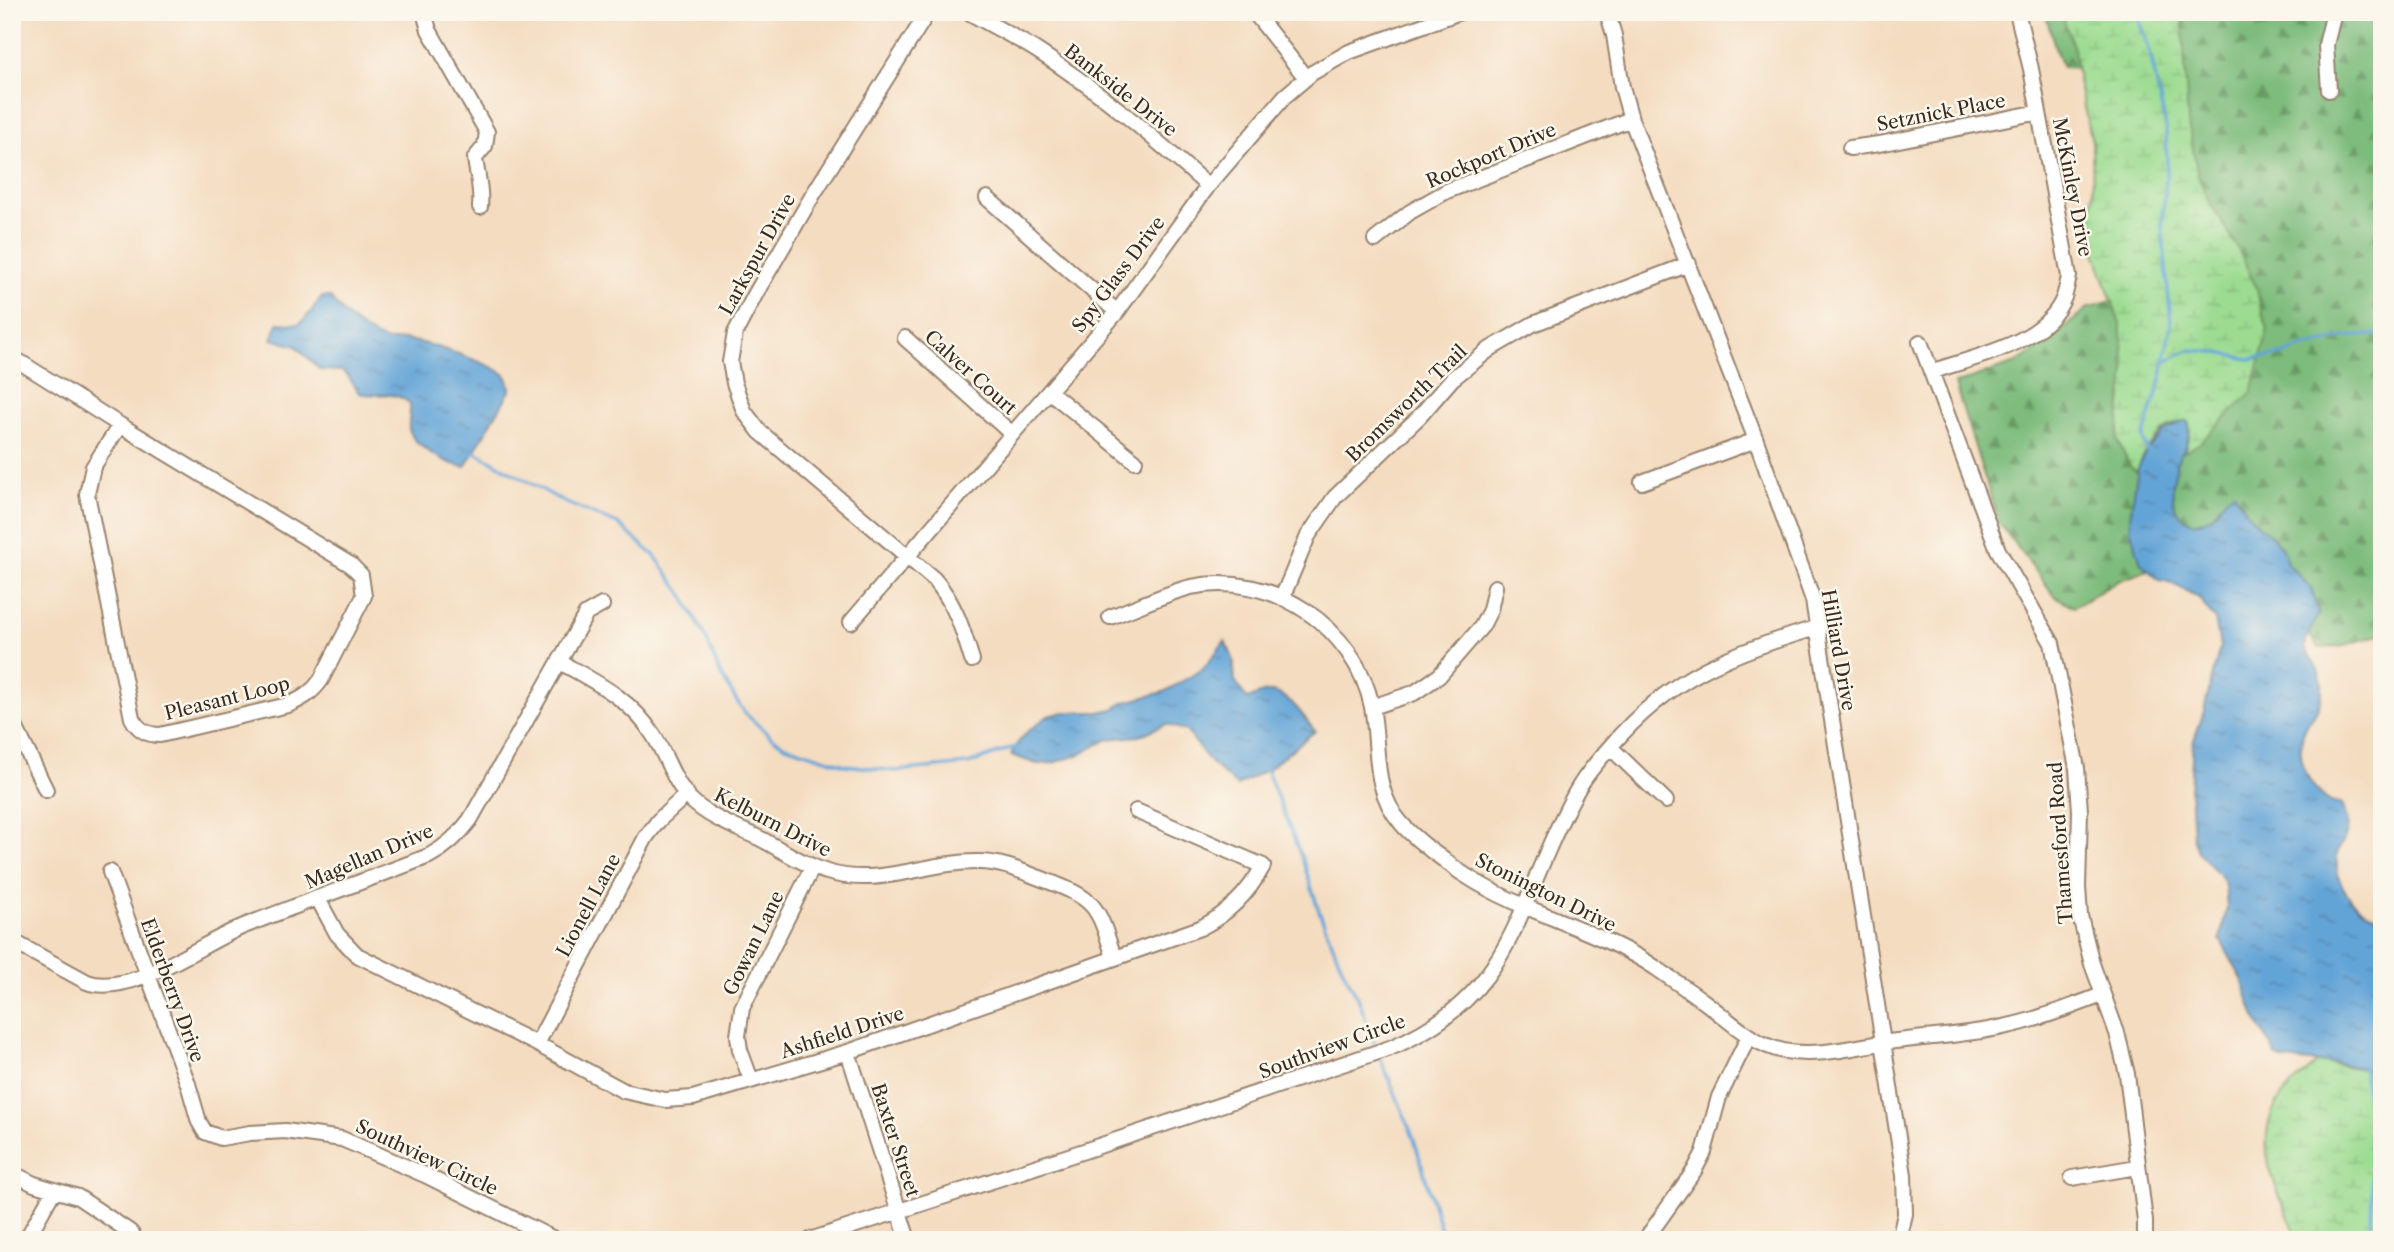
<svg xmlns="http://www.w3.org/2000/svg" width="2394" height="1252" font-family="'Libre Caslon Text',serif">
<defs>
<pattern id="forest-firs" width="22" height="20" patternUnits="userSpaceOnUse" patternTransform="scale(1.75)"><rect width="22" height="20" fill="#7dbc7b"/><path d="M5 1l3.5 6h-7zM16 11l3.5 6h-7z" fill="#689964"/></pattern>
<pattern id="wetland-marsh" width="20" height="14" patternUnits="userSpaceOnUse" patternTransform="scale(1.75)"><rect width="20" height="14" fill="#9cdc91"/><path d="M1 5h8M5 5V1M11 12h8M15 12V8" fill="none" stroke="#87bd7d"/></pattern>
<pattern id="water-ripples" width="26" height="14" patternUnits="userSpaceOnUse" patternTransform="scale(1.75)"><rect width="26" height="14" fill="#64a4d7"/><path d="M2 4q2-2 4 0t4 0M15 11q2-2 4 0t4 0" fill="none" stroke="#5486ae"/></pattern>
</defs>
<rect width="100%" height="100%" fill="#fbf7ec"/>
<filter id="ink" filterUnits="userSpaceOnUse"><feTurbulence type="fractalNoise" baseFrequency=".0143" numOctaves="2"/><feDisplacementMap in="SourceGraphic" scale="14" xChannelSelector="R" yChannelSelector="G"/><feConvolveMatrix kernelMatrix="1 2 1 2 8 2 1 2 1" color-interpolation-filters="sRGB"/></filter>
<filter id="wash" filterUnits="userSpaceOnUse"><feTurbulence type="fractalNoise" baseFrequency=".00686" numOctaves="4" result="noise"/><feDisplacementMap in="SourceGraphic" scale="28" xChannelSelector="R" yChannelSelector="G"/><feGaussianBlur stdDeviation="1.57" result="paint"/><feColorMatrix in="noise" values="0 0 0 0 0 0 0 0 0 0 0 0 0 0 0 0 0 1.4 0 .05"/><feComposite in="paint" operator="in"/></filter>
<g filter="url(#wash)">
<rect width="100%" height="100%" fill="#f4dcc0"/>
<path fill="url(#forest-firs)" stroke="#5c734c" stroke-width="2" d="M2045,12h337v622l-43,13 -21,1 -16,-27 -127,-61 -57,21 -44,26 -19,-11 -56,-73 -44,-139 61,-21 39,-27 33,-28 42,-12 -42,-228 -25,-1 -5,-10z"/>
<path fill="url(#wetland-marsh)" stroke="#6c8358" stroke-width="2" d="M2061,12h121l6,111 10,53 10,24 27,43 22,45 3,18 8,23 -16,63 -52,51 -16,9 6,-21 -2,-10c-24,0 -47,31 -50,52l-8,-7 -13,-26 8,-70 -5,-46 -29,-83 -1,-22 3,-25 -1,-53 -14,-60 -4,-32z
M2318,1062l64,10v168h-83c-18,-42 -48,-91 -23,-135 9,-17 28,-30 42,-43z"/>
<path fill="url(#water-ripples)" stroke="#50677a" stroke-width="2" d="M322,297h8c11,16 35,37 54,43 7,3 14,-1 21,0 19,1 89,24 101,36 3,5 4,10 4,15l-45,76c-17,-2 -53,-21 -56,-39 -1,-8 2,-16 1,-24 -14,-15 -32,-6 -51,-11l-11,-17 -6,-5 -22,-1 -24,-24 -24,-7 6,-16 20,1 6,-4z
M2183,421h5c4,17 -4,27 -11,41 -2,4 -2,11 -3,16 -3,20 -3,37 19,45 29,-4 20,-19 41,-31l16,24 10,11 11,8 14,18 1,8 25,27 8,25 -13,27 -1,8c10,16 18,25 17,45 -1,13 -6,18 -13,29 -14,21 -9,47 6,66 8,9 14,16 27,16 5,14 9,23 1,37 -3,5 -6,9 -6,15 -3,27 17,57 45,61v155l-42,-8 -55,-4 -8,-3 -22,-40 -13,-38 -22,-40 7,-32 -2,-22 -6,-11 -21,-22 -5,-15 -3,-47 3,-47 11,-32 16,-65 -2,-11 -3,-15 -16,-22 -29,-16 -11,-2 -18,-17 -10,-31 -1,-15 8,-49 8,-17 18,-19z
M1225,641l8,17 2,23 12,18c6,-2 14,-6 21,-7 20,-2 36,26 47,39l-47,38 -31,17 -27,-24 -23,-31 -21,-7 -27,12 -31,3 -29,16 -27,8 -15,1 -26,-9 6,-11 10,-12 21,-16 16,-4h35l14,-3 12,-7 39,-10 39,-23z"/>
<g fill="none" stroke-linecap="round" stroke-linejoin="round">
<path stroke="#64a4d7" stroke-width="3.5" d="M2136,12l14,40 16,76 1,41 -5,56 9,98 -9,53 -19,62 4,13
M2165,361l24,-11 25,2 35,7 34,-4 14,-6 48,-12 37,-3
M470,454l4,-3 90,51 54,22 37,32 28,39 23,43 13,33 17,29 10,14 25,23 15,9 59,19 51,6 72,-7 47,-17 1,4
M1266,769l37,92 16,50 25,61 14,26 19,52
M1380,1057l34,82 30,101
M2363,1067c9,56 11,116 7,173"/>
</g>
</g>
<g filter="url(#ink)">
<g fill="none" stroke-linecap="round" stroke-linejoin="round">
<g stroke="#98836f" stroke-width="18">
<path id="minor" d="M424,12l5,18 58,102 -2,14 -10,12c2,18 7,30 5,49
M928,12l-114,181 -58,100 -21,40 -5,29 4,21 10,28 16,21 174,147c21,24 29,51 38,81
M968,12c23,13 48,25 71,40 61,39 115,86 169,134
M1254,12l52,66
M1607,12l7,23 8,52 9,32 125,321 57,160 91,575 1,39 -6,26
M2329,90l-3,-45 8,-33
M1850,148l29,-4 160,-32
M987,198l130,114
M1375,240l35,-28 37,-21 184,-72
M905,338l107,96
M1920,342l78,208 54,93 25,125 3,43 -2,76 2,29 12,48 25,69 10,41 18,147v19
M12,357l108,68
M1931,372c42,-15 115,-28 133,-75 2,-7 4,-14 5,-21l-38,-207 -14,-57
M1050,392l85,69
M120,425l231,140 10,10 3,21 -43,84c-9,13 -19,19 -33,25l-128,30c-13,0 -22,-5 -28,-17l-45,-224 6,-27z
M1642,482l114,-42
M1282,598l26,-62 27,-39 84,-80 33,-38 38,-30 43,-25 156,-60
M1110,617c26,-9 56,-24 81,-30 80,-17 165,40 181,120 8,41 -1,81 29,116 9,11 21,20 32,29 12,8 23,18 35,25 58,37 130,52 188,91 17,12 34,23 50,35 24,18 47,42 78,48 32,6 66,-3 97,-8 41,-6 82,-7 122,-16 34,-7 67,-20 99,-32
M851,622l266,-310 91,-126 77,-90 27,-23 37,-21 111,-40
M560,662c37,21 71,37 94,74 13,21 20,47 37,64 18,18 47,28 70,39 21,11 43,26 66,33 52,16 100,-11 152,-10 23,0 44,10 66,18 53,20 52,26 69,77
M1372,707l42,-14 25,-17 43,-50 8,-16 5,-23
M12,720l34,70
M1610,747l56,54
M110,872l78,212 11,38 6,10 16,6 29,-5 35,-2 57,8 83,36 131,65
M318,899l19,35 20,21 180,89 87,47 41,9 28,-2 155,-46 352,-124c28,-14 48,-34 63,-62l-127,-55
M12,941l75,41c44,16 116,-40 157,-56 61,-24 123,-46 185,-70 17,-9 29,-20 41,-36l116,-206 16,-9
M537,1044l109,-207 13,-17 28,-26
M848,1052l60,188
M751,1080l-11,-30 -2,-14 4,-28 71,-142
M12,1173l22,11 44,13 52,35 6,8
M2072,1178l65,-11
M26,1240l28,-50
M810,1240l274,-89 306,-103c129,-54 125,-147 185,-254 9,-17 22,-32 35,-47 62,-73 120,-93 209,-120
M1645,1240l49,-69 10,-19 15,-55 30,-61"/>
</g>
<use href="#minor" stroke="#fff" stroke-width="14"/>
</g>
</g>
<g text-anchor="middle" stroke-width="5" stroke-linejoin="round" paint-order="stroke">
<g font-size="19" fill="#3b2a1e" stroke="#fbf7ec">
<text transform="translate(1121 90) rotate(38)" y="7">Bankside Drive</text>
<text transform="translate(1941 112) rotate(-11)" y="7">Setznick Place</text>
<text transform="translate(1491 155) rotate(-23)" y="7">Rockport Drive</text>
<text transform="translate(2073 187) rotate(79)" y="7">McKinley Drive</text>
<text transform="translate(757 254) rotate(-61)" y="7">Larkspur Drive</text>
<text transform="translate(1118 274) rotate(-53)" y="7">Spy Glass Drive</text>
<text transform="translate(971 372) rotate(42)" y="7">Calver Court</text>
<text transform="translate(1406 403) rotate(-44)" y="7">Bromsworth Trail</text>
<text transform="translate(1839 650) rotate(80)" y="7">Hilliard Drive</text>
<text transform="translate(227 698) rotate(-14)" y="7">Pleasant Loop</text>
<text transform="translate(773 822) rotate(27)" y="7">Kelburn Drive</text>
<text transform="translate(2060 843) rotate(-94)" y="7">Thamesford Road</text>
<text transform="translate(369 856) rotate(-23)" y="7">Magellan Drive</text>
<text transform="translate(1546 892) rotate(26)" y="7">Stonington Drive</text>
<text transform="translate(588 905) rotate(-62)" y="7">Lionell Lane</text>
<text transform="translate(753 943) rotate(-64)" y="7">Gowan Lane</text>
<text transform="translate(173 990) rotate(70)" y="7">Elderberry Drive</text>
<text transform="translate(842 1032) rotate(-18)" y="7">Ashfield Drive</text>
<text transform="translate(1332 1046) rotate(-20)" y="7">Southview Circle</text>
<text transform="translate(896 1140) rotate(72)" y="7">Baxter Street</text>
<text transform="translate(427 1157) rotate(25)" y="7">Southview Circle</text>
</g>
</g>
<rect width="2394" height="1252" fill="none" stroke="#fbf7ec" stroke-width="42"/>
</svg>
